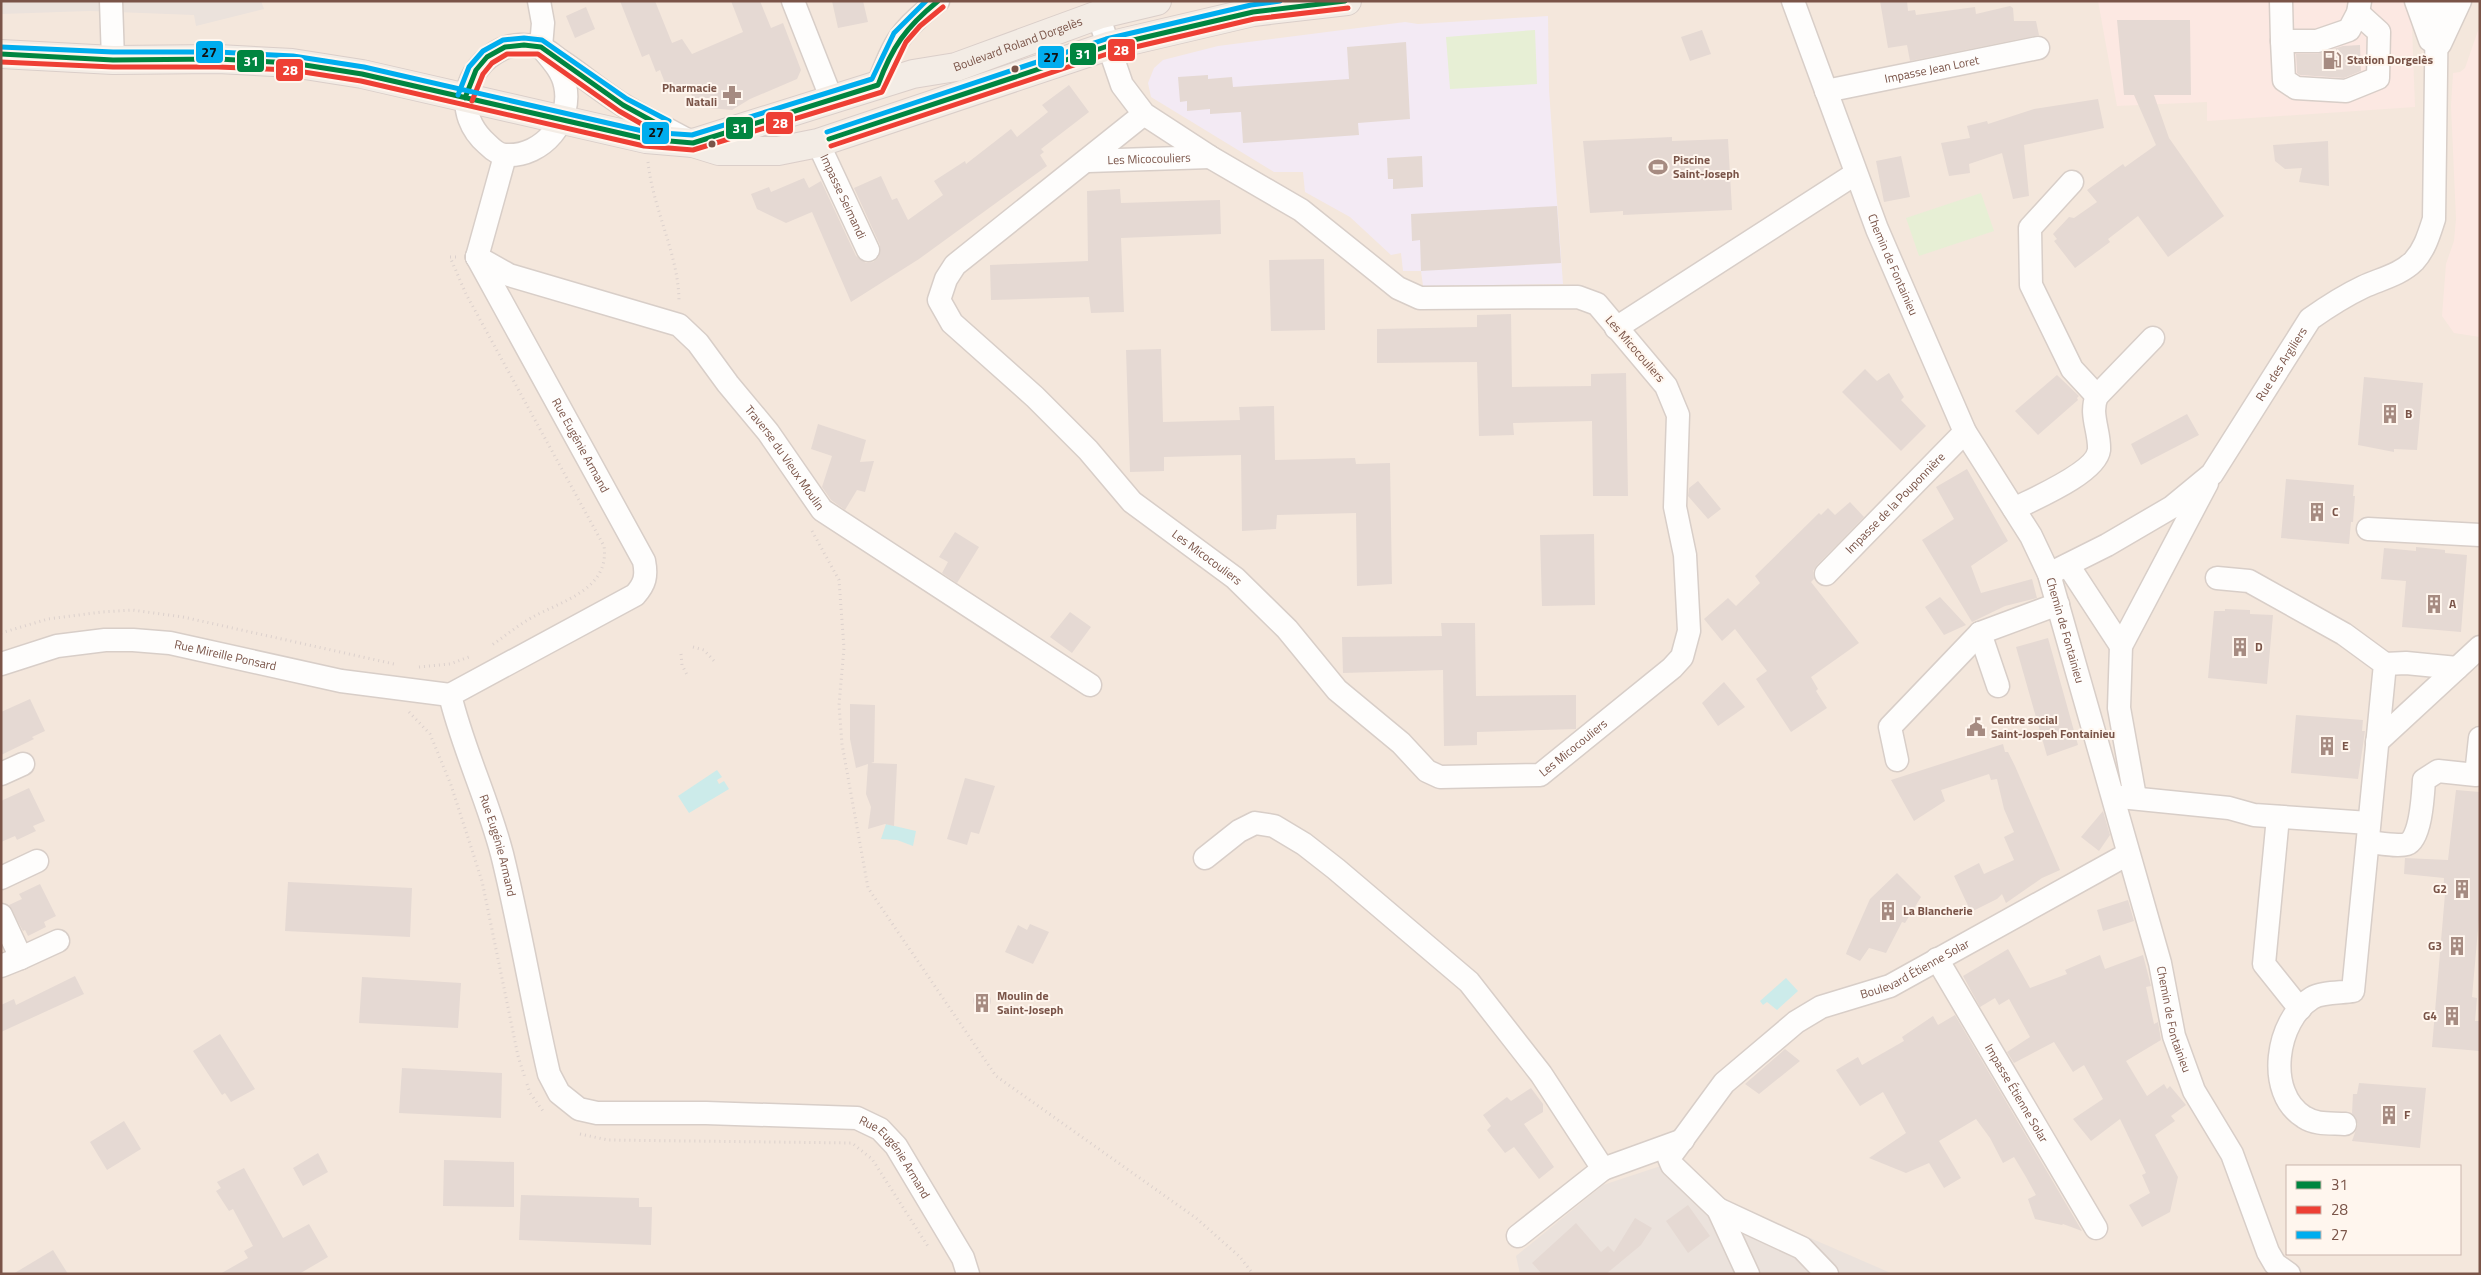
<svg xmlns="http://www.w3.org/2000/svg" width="2481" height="1275" font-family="'Titillium Web',sans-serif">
<rect width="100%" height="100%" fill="#f8f2ec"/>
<path fill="#f4e7dc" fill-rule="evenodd" d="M1,1h2479v1273h-2479zM2287,1166h173v88h-173z"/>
<path fill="#fce8e2" d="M2098,1h307l7,25 3,81 -208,14v-19l-90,4z
M2480,25v312l-26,-4 -12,-17 4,-52 8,-23 2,-22 -5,-113 2,-33 7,-1 5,-4z"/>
<path fill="#ebe2dc" d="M1,1h260l3,8 -68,17 -2,-11 -104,-4 -89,3z
M1682,1159l48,44 163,71h-373l-4,-18 87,-71z"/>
<path fill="#f3eaf4" d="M1548,16l1,74 14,194 -140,2 -2,-15h-18l-2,-18 -10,2 -41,-38 -45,-25 -2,-20h-29l-123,-75 -3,-14 6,-15 9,-8 55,-14 187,-24 13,2z"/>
<path fill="#e7efd5" d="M1535,30l2,54 -87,5 -4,-52z
M1981,193l13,38 -75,25 -13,-38z"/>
<path fill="#ccebea" d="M717,770l5,7 -5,3 2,4 5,-3 5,8 -40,24 -11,-17z
M886,824l30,7 -3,15 -16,-6 -16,-1z
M1786,978l12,13 -21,19 -10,-8 -4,3 -3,-4z"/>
<path fill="#e5d9d3" d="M620,1h35l17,42 10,-4 10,15 51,-22 -12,-31h29l11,27 12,-5 18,47 -4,9 -47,20 -18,11 -23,-2 -4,-11 -10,4 -10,-17 -17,7 -8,-21 -4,2 -7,-18 -7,3z
M832,1h31l5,21 -30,6z
M1880,1h27l1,10 7,-1 1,5 59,-8 1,7 34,-8 3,2 1,13h22l3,14 -129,26 -3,-16 -19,3z
M586,7l9,22 -20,9 -9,-22z
M2117,20h73l1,75h-37l15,43 55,78 -56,41 -30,-41 -30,23 2,3 -35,26 -21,-27 3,-2 -4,-5 16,-17 5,1 23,-16 -10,-12 36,-26 2,3 31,-22 -22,-50h-10z
M1702,30l9,24 -21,7 -9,-24z
M1406,42l4,77 -52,4 1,12 -116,8 -2,-31 -31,2v-5l-23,2v-10l-7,1 -2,-25 30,-2v4l24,-2 1,10 116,-8 -2,-32z
M2360,45l1,26 -17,7 -44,-3 -3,-2 -1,-19h21l26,-8z
M1069,85l20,27 -48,37 3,3 -4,3 7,11 -128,93 -68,43 -39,-90 -26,11 -29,-14 -6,-15 18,-7 2,5 33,-14 5,10 12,-7 35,75 10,7 7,-1 6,-5 1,-12 -26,-57 27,-12 11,24 5,-2 11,22 35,-25 -9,-14 31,-20 1,3 45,-35 6,8 31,-25 -6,-7z
M2098,99l6,29 -80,17 5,51 -16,3 -11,-46 -33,11 1,9 -21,3 -8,-33 29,-5 -3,-12 20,-5 1,3 46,-15z
M1672,137v4l56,-2 4,71 -109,5v-4l-33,2 -7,-72z
M2328,141l1,45 -30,-4 3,-14 -17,1 -10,-8 -2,-16z
M1422,156l1,31 -30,2v-10h-5l-1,-21z
M1901,156l9,41 -26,5 -8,-41z
M1120,189l1,14 99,-3 1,34 -100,4 3,74 -33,1 -2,-16 -98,3 -1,-35 98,-4 -1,-70z
M1557,206l4,57 -140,8 -1,-31 -8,1 -1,-27z
M1324,259l1,71 -54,1 -2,-71z
M1511,314l1,73 79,-1v-12l35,-1 2,123h-35l-1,-75 -79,2 1,12 -35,1 -2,-74 -100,1v-34l100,-2v-12z
M1161,349l2,73 77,-2 -1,-13 35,-1 1,54 80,-2 1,6 34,-1 2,121 -35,2 -1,-73 -79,2 -1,14 -34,2 -1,-76 -77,2v14l-34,1 -4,-122z
M1865,369l12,12 12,-8 15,24 -3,3 25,26 -25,25 -59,-59z
M2057,375l22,21 -2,2 1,2 -40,35 -23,-24z
M2364,377l59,6 -6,67 -23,-1v3l-36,-7z
M2187,414l12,21 -58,30 -10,-21z
M818,424l48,16 -6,22 14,-1 -9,31 -8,-2 -12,20 -14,-10 -9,-13 10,-31 -21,-7z
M1967,469l41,72 -37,25 10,27 51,-14 5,19 -32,8 -33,16 -50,-82 32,-21 -18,-32z
M2286,479l68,6 -1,11h2l-2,26h-2l-2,22 -68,-6z
M1698,481l23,28 -13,10 -20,-23 1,-8z
M1850,502l14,15 -47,48 -4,6 1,8 -3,3 48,61 -48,34 7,12 -2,2 11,17 -36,24 -35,-53 11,-8 -32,-42 -13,12 -18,-22 24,-21 8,8 24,-23 -5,-7 64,-63 2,2 7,-7 7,7z
M955,532l24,15 -22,36 -15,-10 6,-11 -9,-5z
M1594,534l1,71 -53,1 -2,-71z
M2416,547l29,3v3l22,2 -6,77 -59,-5 4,-46 -25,-2 3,-31 32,3z
M1940,597l26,28 -22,10 -19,-28z
M2225,609l25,1v4l23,1 -6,69 -59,-6 6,-67h11z
M1070,612l21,15 -19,26 -22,-16z
M1441,623h34l1,73 100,-1v34l-99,3v13l-33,1 -1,-76 -100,3 -1,-36 100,-1z
M2048,638l30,107 -31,11 -31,-109z
M1724,682l21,25 -27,19 -16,-23z
M30,699l15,32 -13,6 2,2 -33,16v-43z
M850,704l25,1 -1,57 -3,1 26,1 -3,62 -9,-2 -17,5 3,-22 -5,-13 2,-30 -12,4 -6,-29z
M2296,715l67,5 -1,11h3l-7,48 -67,-6z
M2003,744l2,8h3l7,14 45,104 -18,8 -36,25 -4,-9 -5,5 -26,13 -17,-36 25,-13 5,11 30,-14 -10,-23 10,-5 -10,-23 -7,-30 -6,1 -2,-6 -48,16 4,11 -31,20 -23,-41z
M965,778l30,8 -16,48 -8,-2 -4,13 -20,-6z
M29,788l16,33 -12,5 3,5 -19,9 -2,-4 -14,6v-41z
M2456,790l24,2v115l-8,90 5,1 -2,23h5v30l-48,-4 13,-153 -2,1 1,-17 -40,-4 1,-16 43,2z
M2103,811l7,24 -11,16 -18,-14z
M1897,873l24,24 -16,26 -3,-1 -16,31 -17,-5 -9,13 -14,-7 1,-3 23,-52z
M288,882l124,6 -2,49 -125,-6z
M40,884l16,32 -12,6 2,5 -18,9 -3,-6 -2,1 -14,-26 13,-6 -3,-5z
M2128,900l6,21 -31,10 -6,-21z
M1030,924l19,8 -16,32 -28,-12 13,-27 9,5z
M2008,949l22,39 37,-14 -2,-4 35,-15 5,14 38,-14 8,31 -5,1 8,37 4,-2 3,18 -35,21 21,35 17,-12 3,5 3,-3 16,19 -15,11 4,5 -20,14 23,42 -8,35 -28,15 -13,-22 21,-12 -8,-18 4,-2 -26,-54 -29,22 -18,-22 30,-20 -19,-34 -11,7 -19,-30 -40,21 -7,-11 23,-15 -21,-38 -10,6 -4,-7 -15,9 -17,-31z
M75,976l9,18 -83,38v-27l13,-6 2,6z
M362,977l99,6 -3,45 -99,-5z
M973 1001a9 9 0 1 1 18 0a9 9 0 1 1-18 0Z
M1955,1015l127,216 -19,-7 -1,1 -27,-6 -7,-20 8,-4 -10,-18 -12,-20 -11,6 -13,-25 -14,-19 -37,22 22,37 -17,10 -15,-25 -23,10 -37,-15 37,-25 -23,-41 -23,14 -24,-36 22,-13 4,8 42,-24 -2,-4 31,-21 5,9z
M220,1034l35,55 -24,13 -6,-9 -3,2 -29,-44z
M1785,1049l15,12 -41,33 -14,-10z
M402,1068l100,5 -1,45 -102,-5z
M2359,1083l67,5 -6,60 -68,-7 6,-17 -6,-11 1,-19h4z
M1531,1088l12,16v8l-19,12 30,43 -15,12 -25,-32 -9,6 -18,-23 4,-4 -8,-11 24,-18 4,4z
M124,1121l17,28 -34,21 -17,-28z
M318,1153l10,19 -25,14 -10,-18z
M444,1160l70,2v45l-71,-1z
M244,1168l39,70 26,-14 19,33 -29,17h-79l28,-16 -4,-7 9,-5 -20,-37 -4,2 -13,-20 5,-3 -4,-6z
M521,1195l118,3v9h13l-1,38 -132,-5z
M1688,1205l22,31 -22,17 -22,-32z
M1635,1218l17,10 -11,17 -35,29h-64l-10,-11 44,-40 25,29 7,-6 6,6z
M53,1250l15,24h-55z"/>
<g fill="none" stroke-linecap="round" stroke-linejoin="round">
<g stroke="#d8cec8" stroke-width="25">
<g id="minor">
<path d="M111,1l2,59"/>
<path d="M539,1l4,22 -2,24"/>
<path d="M793,1l39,99"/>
<path id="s1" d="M1793,1l84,228 88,203 66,104 18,38 111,389 14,73 20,55 38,63 36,98 7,12 14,10"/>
<path d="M2281,1l1,40h35l32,-11 9,-17 2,-12"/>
<path d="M2416,1l14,39"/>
<path id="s2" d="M1098,15l24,70 22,29 -189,151 -9,14 -7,21 13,23 83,74 53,53 44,52 103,76 52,51 50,61 64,53 26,28 13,6 100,-2 132,-107 10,-11 7,-26 -4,-76 -10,-48 3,-92 -12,-29 -69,-82 -19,-7 -158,1 -22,-10 -97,-78 -91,-53 -66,-43"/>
<path d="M2282,41l2,39 12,8 50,3 32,-13 1,-46 -21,-19"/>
<path d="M2440,44l20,-43"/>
<path d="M541,47c9,11 21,23 24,38 8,35 -22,72 -59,70 -7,0 -14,-6 -19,-11 -34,-30 -24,-76 15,-95 10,-5 27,-5 37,-2 8,2 16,10 22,14 21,14 41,31 62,44 21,13 45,24 66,36"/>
<path d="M878,85c16,-44 23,-55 60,-84"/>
<path id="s3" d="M1826,91l212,-43"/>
<path id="s4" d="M818,143l50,107"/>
<path id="s5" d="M1088,161l122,-4"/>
<path d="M2072,182l-42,46 1,57 41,84 25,27"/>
<path id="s6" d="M477,257l167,304c3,15 1,23 -9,34l-185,100c13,54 38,105 52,159 18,73 30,147 47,220l10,19 20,16 18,4h109l151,5 23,11 16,17 67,112 5,16"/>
<path id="s7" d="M477,257l32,18 170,50 19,18 30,41 40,48 54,78 268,175"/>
<path d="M477,257l28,-101"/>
<path d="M1616,328l239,-154"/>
<path d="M2014,509c19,-10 82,-36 85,-59 1,-19 -10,-36 -2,-54l56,-58"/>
<path d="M2368,529l112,6"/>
<path d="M2068,565l53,81"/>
<path id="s8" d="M1826,574l139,-142"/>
<path id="s9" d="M2049,574l58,-29 65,-38 40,-33 98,-155c17,-12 34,-23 53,-32 17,-8 37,-12 51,-26 11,-12 15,-27 20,-42l3,-218"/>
<path d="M2217,578l32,3 95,53 41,30 -32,327c-11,2 -31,1 -41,7 -36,22 -47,95 -8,119 12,8 27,6 41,7"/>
<path d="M1980,633l18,53"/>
<path id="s10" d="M1,664l56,-18 48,-6h28l37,3 171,38 109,14"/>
<path d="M2385,664l21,-1 51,5"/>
<path d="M2377,742l103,-95"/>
<path d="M1897,760l-7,-33 90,-94 78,-29"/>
<path d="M1,774l22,-10"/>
<path d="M2120,797l109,11 25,7 115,8"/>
<path d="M2135,797l-16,-89 2,-62 86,-163"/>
<path d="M2278,817l-14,147 36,45"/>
<path d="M2368,842c11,1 29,5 39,2 14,-5 16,-50 17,-64l14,-9 38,4 4,-37"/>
<path d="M1205,858l34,-27 16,-8 19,3 30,18 32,25 133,113 72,92 62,95 80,-29"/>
<path d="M1,878l36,-17"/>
<path d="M1,915l20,43 -20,8"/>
<path d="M21,958l37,-17"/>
<path id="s11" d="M1937,959l159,269"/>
<path d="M1718,1209l84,39 25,26"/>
<path d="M1518,1236l85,-67"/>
<path id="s12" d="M1748,1274l-30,-65 -46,-44 -3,-7 55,-75 72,-61 25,-15 69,-21 238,-132"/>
</g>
</g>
<g stroke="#dacec9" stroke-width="30">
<g id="major">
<path d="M1,54l112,6 105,-1 74,4 70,11 284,65 47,4 26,8h59l40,-8 290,-97 145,-34 94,-11"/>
<path id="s13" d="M693,143l220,-69 43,-7 142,-52 59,-14"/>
</g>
</g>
<path stroke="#dcd1cd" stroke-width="3" stroke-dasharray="1 4" stroke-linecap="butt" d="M648,162c5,48 31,93 31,140
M456,257h-6l16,37 138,252c6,44 -43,55 -73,72 -14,8 -26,18 -39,27
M812,531l27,49 5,68 -5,57 3,39 26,144 128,188 200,142 44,39 13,17
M1,633l47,-14 54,-7 30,-2 51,7 211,47
M693,647l11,3 10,11
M681,654l1,11 6,12
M419,667l31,-3 19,-7
M409,712l21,22 21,51 31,96 36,175 7,22
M527,1084l3,9 13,18
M580,1134l28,6 244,3 20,16 57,89"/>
<use href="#minor" stroke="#fefdfc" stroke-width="22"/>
<use href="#major" stroke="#f3ece5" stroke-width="28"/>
<g stroke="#fff6ee" stroke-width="9">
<path id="bus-1" d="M1,54l112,6 105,-1 74,4 70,11 284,65 47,4 185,-58c14,-38 28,-58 60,-84
M465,98l11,-28 11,-13 18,-10 19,-2 17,2 82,58 42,23
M829,139l279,-93 145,-34 92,-11"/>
</g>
<g stroke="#fff6ee" stroke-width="9">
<path id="bus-2" d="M1,62l112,5h105l73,3 70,11 283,65 49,4 189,-58 24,-50 14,-16 23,-19
M472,101l11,-27 9,-11 15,-9h31l81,57 42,24
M831,146l279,-93 144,-34 94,-11"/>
</g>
<g stroke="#fff6ee" stroke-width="9">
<path id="bus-3" d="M1,47l112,5h105l75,4 71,11 283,65 45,3 180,-56 22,-46 32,-32
M458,95l11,-28 14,-16 20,-11 21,-2 18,2 85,59 42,22
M827,132l279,-93 145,-34 29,-4"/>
</g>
<use href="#bus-1" stroke="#008540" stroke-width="5"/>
<use href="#bus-2" stroke="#ee3f34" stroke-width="5"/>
<use href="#bus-3" stroke="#00adee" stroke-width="5"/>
</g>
<defs>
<g id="fuel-bare" transform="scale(1.5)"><path d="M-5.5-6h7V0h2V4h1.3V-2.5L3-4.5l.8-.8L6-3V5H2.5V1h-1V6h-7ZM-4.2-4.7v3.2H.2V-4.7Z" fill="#a68b81" stroke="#fff6ee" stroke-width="2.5" paint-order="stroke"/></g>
<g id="pharmacy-bare" transform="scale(1.5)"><path d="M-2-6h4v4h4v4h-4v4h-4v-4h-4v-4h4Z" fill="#a68b81" stroke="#fff6ee" stroke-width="2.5" paint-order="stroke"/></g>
<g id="stadium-bare" transform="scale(1.5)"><path d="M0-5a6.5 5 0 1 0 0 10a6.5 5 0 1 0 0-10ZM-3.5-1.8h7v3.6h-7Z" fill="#a68b81" stroke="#fff6ee" stroke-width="2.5" paint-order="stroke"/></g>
<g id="building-bare" transform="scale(1.5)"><path d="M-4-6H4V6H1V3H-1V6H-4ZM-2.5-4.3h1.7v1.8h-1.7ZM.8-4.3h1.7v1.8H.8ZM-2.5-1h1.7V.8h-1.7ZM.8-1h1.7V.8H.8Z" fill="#a68b81" stroke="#fff6ee" stroke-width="2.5" paint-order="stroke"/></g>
<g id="civic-bare" transform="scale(1.5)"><path d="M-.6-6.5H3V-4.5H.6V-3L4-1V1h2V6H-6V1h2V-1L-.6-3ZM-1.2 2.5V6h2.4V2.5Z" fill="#a68b81" stroke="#fff6ee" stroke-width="2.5" paint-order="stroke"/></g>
</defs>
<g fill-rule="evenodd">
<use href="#fuel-bare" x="2332" y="60"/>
<use href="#pharmacy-bare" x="732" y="95"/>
<use href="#stadium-bare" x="1658" y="167"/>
<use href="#building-bare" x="2390" y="414"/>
<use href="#building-bare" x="2317" y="512"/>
<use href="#building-bare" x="2434" y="604"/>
<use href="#building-bare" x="2240" y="647"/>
<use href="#civic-bare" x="1976" y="727"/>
<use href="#building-bare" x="2327" y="746"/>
<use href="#building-bare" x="2462" y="889"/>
<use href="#building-bare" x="1888" y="911"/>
<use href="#building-bare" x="2457" y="946"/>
<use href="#building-bare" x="982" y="1003"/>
<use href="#building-bare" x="2452" y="1016"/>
<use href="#building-bare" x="2389" y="1115"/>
</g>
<g fill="#7a5448" stroke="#fff6ee" stroke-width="2">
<circle cx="1015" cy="69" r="4.5"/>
<circle cx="712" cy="144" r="4.5"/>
</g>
<g text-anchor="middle" stroke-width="4" stroke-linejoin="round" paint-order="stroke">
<g font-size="12" fill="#7a5448" stroke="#fff6ee">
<text dy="4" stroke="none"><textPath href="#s13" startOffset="340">Boulevard Roland Dorgelès</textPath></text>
<text dy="4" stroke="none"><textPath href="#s3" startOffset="108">Impasse Jean Loret</textPath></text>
<text dy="4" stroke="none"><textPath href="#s5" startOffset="61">Les Micocouliers</textPath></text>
<text dy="4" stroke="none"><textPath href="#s4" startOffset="59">Impasse Seimandi</textPath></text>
<text dy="4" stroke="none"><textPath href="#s1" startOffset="282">Chemin de Fontainieu</textPath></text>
<text transform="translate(1635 349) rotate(49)" y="4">Les Micocouliers</text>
<text dy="4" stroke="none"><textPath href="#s9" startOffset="322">Rue des Argiliers</textPath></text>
<text dy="4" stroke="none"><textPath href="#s6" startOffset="215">Rue Eugénie Armand</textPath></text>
<text dy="4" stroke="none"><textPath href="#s7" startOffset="384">Traverse du Vieux Moulin</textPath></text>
<text dy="4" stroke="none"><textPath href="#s8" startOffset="99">Impasse de la Pouponnière</textPath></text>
<text dy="4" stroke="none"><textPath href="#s2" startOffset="765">Les Micocouliers</textPath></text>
<text dy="4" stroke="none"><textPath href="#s1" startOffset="688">Chemin de Fontainieu</textPath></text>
<text dy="4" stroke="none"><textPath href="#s10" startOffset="229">Rue Mireille Ponsard</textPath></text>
<text dy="4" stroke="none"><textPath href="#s2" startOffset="1230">Les Micocouliers</textPath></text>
<text dy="4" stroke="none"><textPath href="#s6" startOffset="752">Rue Eugénie Armand</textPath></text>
<text dy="4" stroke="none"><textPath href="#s12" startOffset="461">Boulevard Étienne Solar</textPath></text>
<text dy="4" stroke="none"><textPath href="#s1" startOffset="1092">Chemin de Fontainieu</textPath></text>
<text dy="4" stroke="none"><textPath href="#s11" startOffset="156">Impasse Étienne Solar</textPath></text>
<text dy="4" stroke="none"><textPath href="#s6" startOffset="1368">Rue Eugénie Armand</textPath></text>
</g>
<g font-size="12" font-weight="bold" fill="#7a5448" stroke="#fff6ee" text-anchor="start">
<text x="2347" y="64">Station Dorgelès</text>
<text x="717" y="92" text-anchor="end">Pharmacie<tspan x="717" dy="14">Natali</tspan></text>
<text x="1673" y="164">Piscine<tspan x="1673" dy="14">Saint-Joseph</tspan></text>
<text x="2405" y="418">B</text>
<text x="2332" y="516">C</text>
<text x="2449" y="608">A</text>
<text x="2255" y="651">D</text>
<text x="1991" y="724">Centre social<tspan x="1991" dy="14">Saint-Jospeh Fontainieu</tspan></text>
<text x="2342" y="750">E</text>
<text x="2447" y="893" text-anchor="end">G2</text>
<text x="1903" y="915">La Blancherie</text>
<text x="2442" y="950" text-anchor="end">G3</text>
<text x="997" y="1000">Moulin de<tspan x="997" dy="14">Saint-Joseph</tspan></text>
<text x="2437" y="1020" text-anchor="end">G4</text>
<text x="2404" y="1119">F</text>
</g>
</g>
<g stroke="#fff6ee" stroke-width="2">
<rect x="1107" y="38" width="29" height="24" rx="5" fill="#ee3f34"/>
<rect x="195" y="40" width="29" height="24" rx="5" fill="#00adee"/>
<rect x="1069" y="42" width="28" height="24" rx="5" fill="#008540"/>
<rect x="1037" y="45" width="28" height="24" rx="5" fill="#00adee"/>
<rect x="236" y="49" width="29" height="24" rx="5" fill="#008540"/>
<rect x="275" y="58" width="29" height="24" rx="5" fill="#ee3f34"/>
<rect x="765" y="111" width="29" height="24" rx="5" fill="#ee3f34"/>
<rect x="725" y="116" width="29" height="24" rx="5" fill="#008540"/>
<rect x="641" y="121" width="29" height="24" rx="5" fill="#00adee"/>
</g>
<g font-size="14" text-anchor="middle" font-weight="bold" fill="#fff">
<text x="1121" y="55">28</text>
<text x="1083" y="59">31</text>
<text x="251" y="66">31</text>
<text x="290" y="75">28</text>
<text x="780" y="128">28</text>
<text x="740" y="133">31</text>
</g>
<g font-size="14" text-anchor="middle" font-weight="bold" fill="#111">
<text x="209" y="57">27</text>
<text x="1051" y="62">27</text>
<text x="656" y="137">27</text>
</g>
<rect width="2481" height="1275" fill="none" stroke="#7a5448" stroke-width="5"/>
<rect x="2286" y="1165" width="175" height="90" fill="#fff6ee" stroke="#cab5ac"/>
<rect x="2296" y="1181" width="25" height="8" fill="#008540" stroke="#cab5ac"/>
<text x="2331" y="1190" font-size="15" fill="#7a5448">31</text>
<rect x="2296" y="1206" width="25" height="8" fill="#ee3f34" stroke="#cab5ac"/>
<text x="2331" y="1215" font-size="15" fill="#7a5448">28</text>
<rect x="2296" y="1231" width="25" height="8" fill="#00adee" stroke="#cab5ac"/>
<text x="2331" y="1240" font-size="15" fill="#7a5448">27</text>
</svg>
